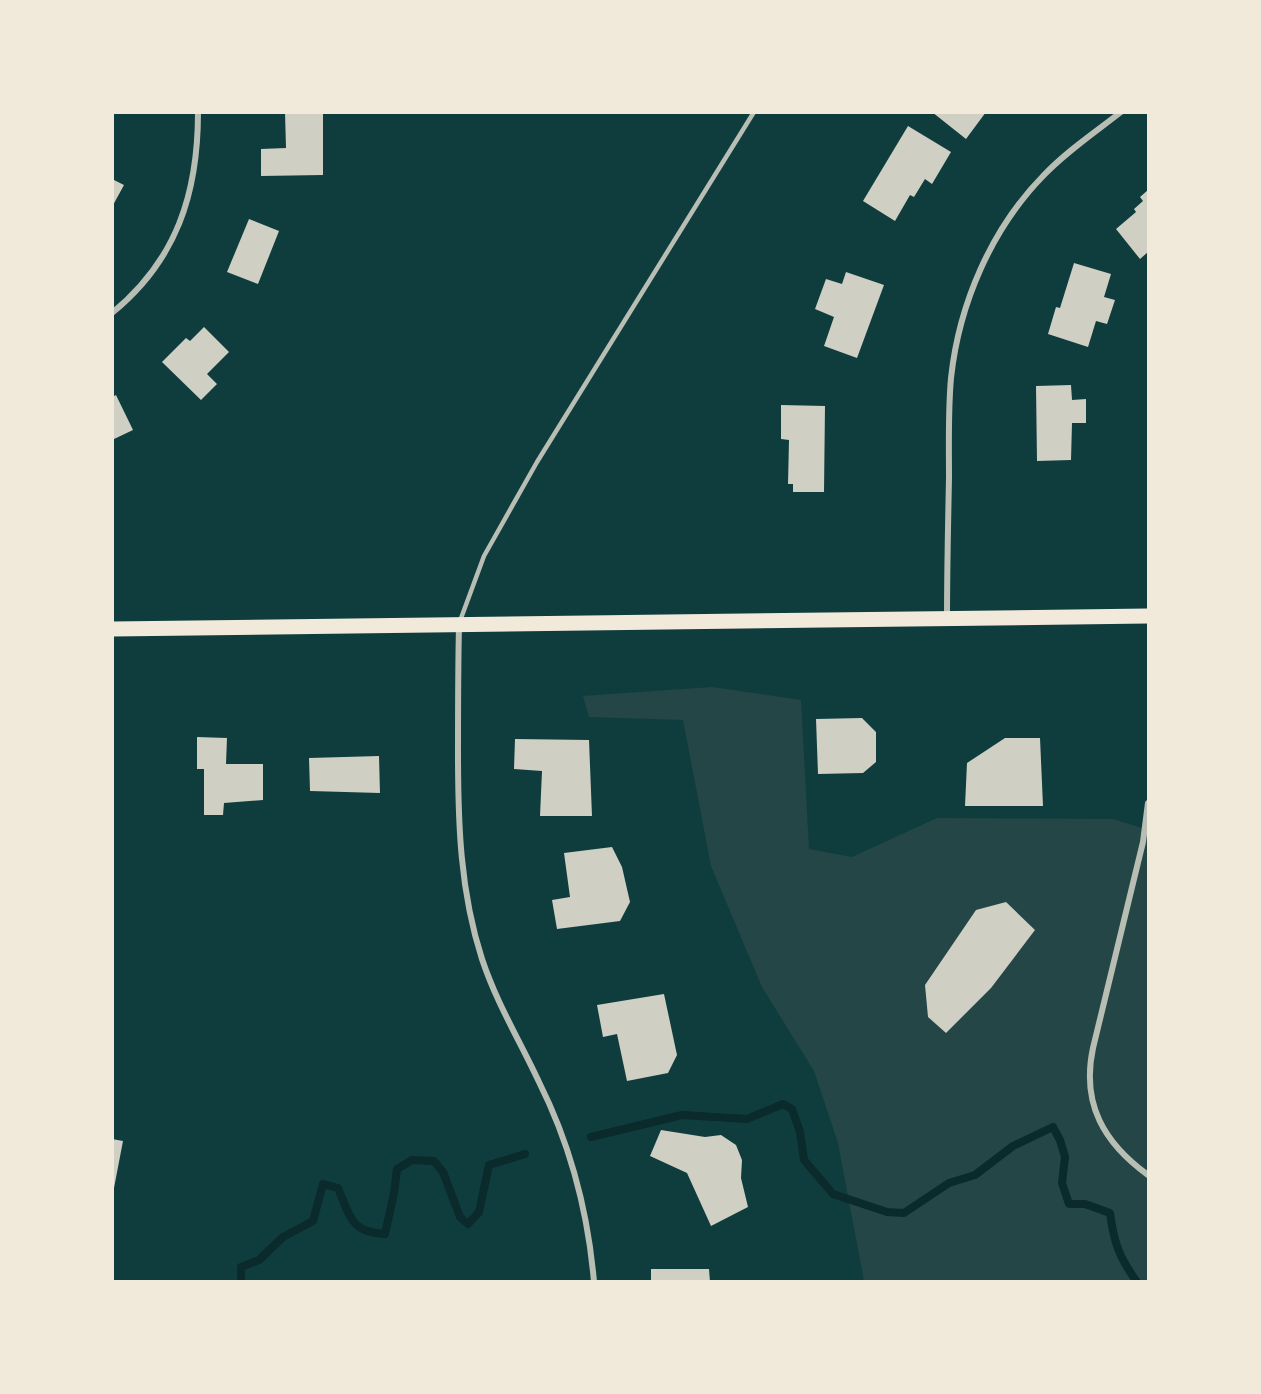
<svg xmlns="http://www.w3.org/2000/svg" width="1261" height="1394" font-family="Rubik,sans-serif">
<rect width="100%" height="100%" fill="#0f3d3e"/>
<path fill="#244646" d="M712,687l89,13 8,149 43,8 85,-39 176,1 35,11v451h-284l-26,-138 -24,-72 -52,-84 -51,-121 -28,-146 -94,-3 -6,-21z"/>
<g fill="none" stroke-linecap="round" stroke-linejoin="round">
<path stroke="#0a2a2b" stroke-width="8" d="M591,1137l91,-22 65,4 36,-15 9,5 8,23 4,28 29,34 54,18 17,1 45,-30 26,-8 38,-29 40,-19 7,13 5,17 -3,26 7,21h16l25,9c4,30 9,44 27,69
M241,1282v-15l18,-7 24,-23 30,-16 10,-37 15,4c12,28 12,44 47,46l9,-41 3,-24 15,-9 22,1 9,11 17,45 8,7 11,-12 10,-47 36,-11"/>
</g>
<path fill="#cfcfc3" d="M285,112h38v63l-62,1v-27l25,-1z
M932,112h54l-20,27z
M908,126l43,26 -19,32 -7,-5 -11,18 -4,-2 -15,26 -32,-20z
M112,179l12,6 -12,22z
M1148,190v62l-8,7 -24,-30 20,-17 -2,-3 9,-8 -3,-4z
M249,219l30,12 -21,53 -31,-12z
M1074,263l37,11 -7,23 11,3 -8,24 -11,-3 -8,26 -40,-13 8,-27 4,1z
M846,272l38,13 -27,73 -33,-12 10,-29 -19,-8 11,-30 16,5z
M204,327l25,25 -22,22 10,10 -16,16 -39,-38 24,-24 4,3z
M1071,385l1,15 14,-1v24h-14l-1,37 -34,1 -1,-75z
M116,395l17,35 -21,10v-43z
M781,405l44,1 -1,86h-31v-8h-5l1,-44 -8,-1z
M862,718l14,14v30l-13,11 -45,1 -2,-55z
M197,737l30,1 -1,26h37v36l-39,3 -1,12h-19v-46h-7z
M1005,738h35l3,68h-78l2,-43z
M515,739l74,1 3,76h-52l2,-45 -28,-2z
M379,756l1,37 -70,-2 -1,-33z
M612,847l10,20 8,35 -10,19 -63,8 -5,-29 18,-3 -6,-44z
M1006,902l29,28 -44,58 -45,45 -18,-16 -3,-32 51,-75z
M664,994l13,61 -9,18 -41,8 -10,-47 -14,3 -6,-32z
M661,1130l44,7 16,-2 15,10 6,15 -1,18 7,29 -37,19 -24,-53 -37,-17z
M112,1139l11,2 -9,47h-2z
M651,1269h58l1,13h-59z"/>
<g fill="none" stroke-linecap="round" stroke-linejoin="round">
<path stroke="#b8beb3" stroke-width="4.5" d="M460,621l24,-65 53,-94 217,-350"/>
<path stroke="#b8beb3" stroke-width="6" d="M112,313c65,-53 86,-120 86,-201
M947,619c0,-47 1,-94 2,-141 0,-33 -1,-67 2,-100 8,-74 40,-149 93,-203 23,-24 50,-42 77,-63
M459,626c-1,42 -1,84 -1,127 0,70 2,138 24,206 15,45 37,80 57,123 31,62 49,130 55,200
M1148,803l-5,39 -50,206c-12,56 11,95 55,127"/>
<path stroke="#f1e9da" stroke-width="15" d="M112,629l1036,-13"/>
</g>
<rect width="1261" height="1394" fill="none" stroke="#f1e9da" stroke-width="228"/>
</svg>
